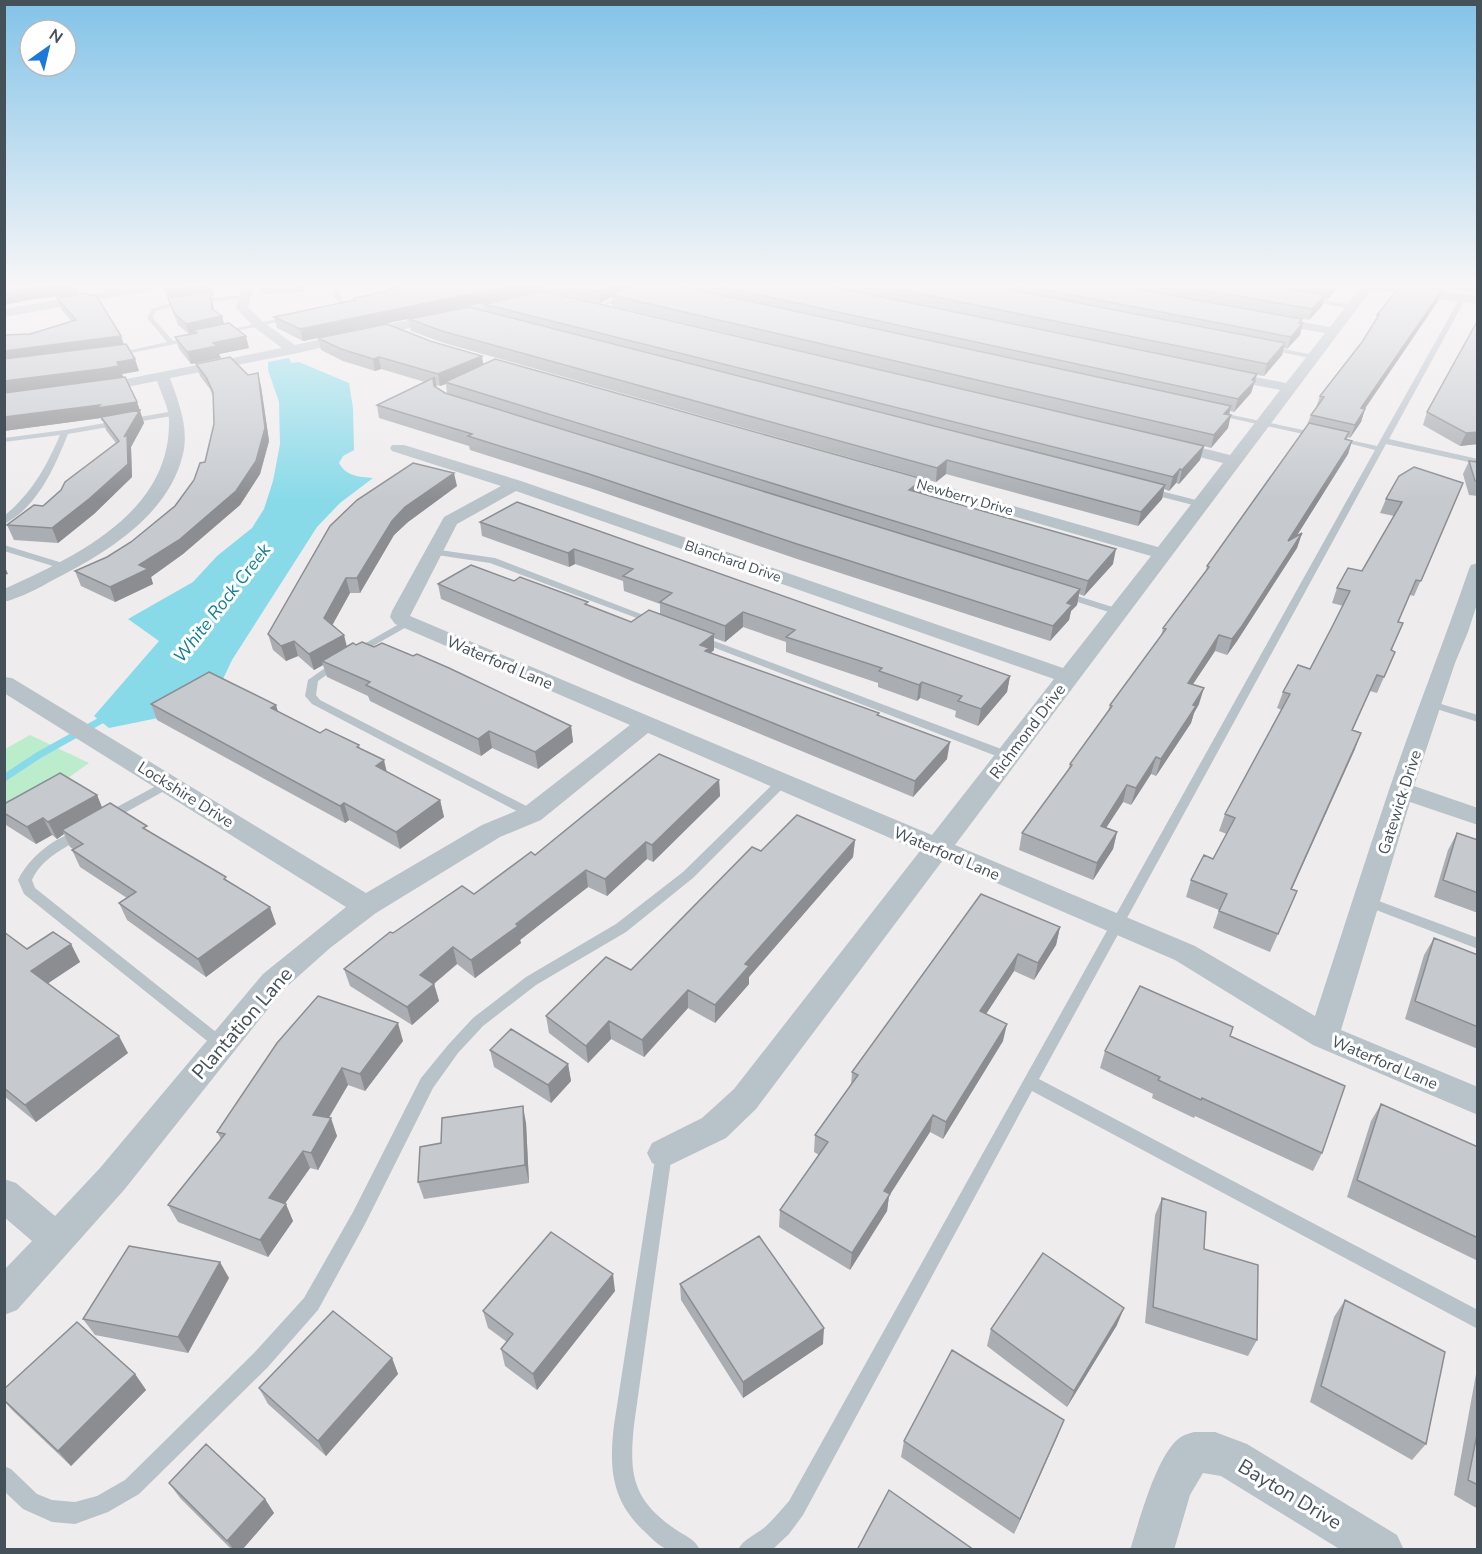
<svg xmlns="http://www.w3.org/2000/svg" width="1482" height="1554" font-family="'Nunito Sans',sans-serif">
<rect width="100%" height="100%" fill="#efeced"/>
<path fill="#bbedcc" d="M30,735l59,28 -84,60v-74z"/>
<path fill="#89dae9" d="M289,358l2,5 8,-1 50,21 4,25 1,42 -11,6 -4,7c7,13 20,14 34,15l-33,25 -23,24 -85,133 -9,19 -65,39 -49,10 -15,-12 65,-75 -31,-22 65,-37 24,-26 35,-28 12,-19 9,-28 7,-37 -1,-42 -11,-32v-8z"/>
<g fill="none" stroke-linecap="round" stroke-linejoin="round">
<path stroke="#89dae9" stroke-width="7" d="M4,778l35,-23 68,-38"/>
<path fill="#b8c2c9" fill-rule="evenodd" d="M333,283h6l1,13 7,12h-4l-9,-12z
M626,294l2,3 -30,12 -5,-1z
M244,295l2,3 -68,7 -22,6 -3,7 20,23 20,-4 3,2 -1,1 -79,16 -3,-2 54,-12 -20,-24 5,-9 26,-8z
M1463,296l3,2 -77,141 89,20v5l-92,-20 -347,635 439,231v19l-446,-238 -229,424 -14,19 -17,16h-34c5,-11 18,-15 27,-23 9,-8 16,-17 24,-26l586,-1051 -43,-11 4,-2 41,9 83,-148z
M1306,297l46,8 3,2 -3,2 -48,-9z
M290,316l3,2 -1,1 -70,15 -3,-2z
M1269,346l45,9 3,2 -3,2 -47,-10 -1,-1z
M174,411l4,2 -1,2 -109,19c-13,32 -30,73 -64,90v-8c28,-23 42,-49 56,-81l-56,7v-4l61,-8z
M1213,411l104,22 4,2 -4,2 -101,-22 -4,-2z
M1149,488l55,14 1,2 -4,3 -55,-14v-4z
M4,545l65,20 2,2 -5,3 -62,-19z
M433,549l62,9 164,63 -5,3 -4,-1 -160,-60 -60,-9v-4z
M1065,592l57,18 1,2 -5,3 -56,-18v-4z
M406,620l4,1v4l-51,29 -4,1 -5,-3z
M701,636l311,117 2,3 -2,3h-8l-307,-118 -1,-2 1,-2z
M338,659l4,1 1,2 -1,2 -24,17 -2,14 4,5 216,111 2,3 -2,3h-8l-216,-113 -7,-8 3,-16z
M1431,701l47,14v7l-51,-16 -2,-2 2,-2z
M169,779l4,1 2,3 -2,3 -61,34h-8l-2,-3 2,-3z
M781,779l4,1 2,3 -2,3 -92,92 -67,54 -90,53 -53,41 -25,27 -25,35 -68,136 -47,86 -51,58 -128,126 -31,18 -33,12 -23,-2 -29,-13 -19,-18v-25l7,3 26,25 15,6 23,2 22,-6 28,-16 128,-126 51,-56 49,-86 68,-134 27,-33 25,-27 53,-41 90,-53 67,-52 94,-92z
M80,830l4,1 2,3 -2,3c-20,11 -42,21 -52,43l3,8 191,152 3,4 -3,4 -5,2 -5,-2 -192,-154 -6,-14c12,-24 37,-43 62,-50z
M1368,897l110,41v11l-115,-44 -2,-3 2,-3z
M664,1146l6,2 2,5 -38,272c-5,49 -2,74 41,104 10,7 20,10 25,21 -10,0 -24,2 -33,-1 -8,-3 -16,-11 -22,-17 -34,-31 -36,-65 -31,-107l42,-272 2,-5z"/>
<path fill="#b8c2c9" fill-rule="evenodd" d="M156,283h25l-6,3 -171,31v-8z
M243,283h12l-7,24 15,15 32,23 222,-49 6,4 -6,4 -224,50 -123,24c9,25 19,50 13,76 -14,61 -77,99 -128,125 -16,9 -33,18 -51,23v-13c73,-33 167,-77 165,-169 0,-12 -8,-27 -12,-39l-61,12 -7,-4 2,-3 191,-38 -27,-20 -19,-20z
M1342,283h31l105,13v8l-107,-14 -416,555 240,101 120,70c25,-76 49,-153 75,-229 25,-73 54,-145 79,-218l2,-4 7,-2v38l-10,31 -13,31 -41,123 64,22v17l-68,-23 -69,228 137,57v28l-165,-70 -138,-85 -232,-100 -187,249 -30,29 -62,30 -12,-5 -5,-10 5,-10 50,-25 32,-29 186,-238 -272,-118 -107,87 -41,17 -124,76 -46,35 -47,42 -159,200 -107,120 -13,5v-45l28,-29 -28,-24v-38l12,4 39,33 45,-48 163,-194 83,-67 -342,-214v-16l8,1 354,215 116,-68 41,-17 107,-83 -235,-101 -5,-7 2,-6 52,-94 57,-31 -109,-35 -2,-3 2,-3h12l117,36 542,187 88,-112 -266,-77 -2,-3 2,-3h12l261,74 65,-84 -59,-15 -2,-3 2,-3 6,-2 60,15 50,-65 -55,-11 -7,-4 7,-4 61,12 39,-50 -54,-9 -6,-4 6,-4 59,11 30,-39 -16,-3zM516,491l538,188 -122,156 -522,-219 47,-92z
M1194,1432h21l32,12 150,91 7,15h-63l-120,-74 -18,-3 -13,22 -16,55h-44c9,-28 27,-98 51,-113 3,-2 9,-4 13,-5z"/>
<path fill="#bac6d0" fill-rule="evenodd" d="M95,283h18l11,10 -2,3h-12z"/>
</g>
<path fill="#aaaeb2" fill-rule="evenodd" d="M162,283h50l1,13h-2l3,14 8,6 2,8 25,24 -30,6 2,4 -30,6 -12,-15 -4,-12 14,-3 -11,-9z
M256,283h51l-3,9 -39,2 -8,-8z
M349,283h288v1l4,-1h701l-1,2 -14,15 -3,-1 -2,7 -13,14 -84,-15 77,14 -2,16 -13,14 -3,-1 -2,7 -18,21 -7,-1 -6,18 -17,19 -4,-1 -2,17 -17,20 -7,-2 -4,14 -21,24 -3,-1 -7,8 -5,-2 -2,10 -24,27 -192,-52 -10,8 -492,-139 -33,-12 -2,-12 76,-8 -1,-7 688,135 -560,-133v-9l-12,6 -55,-13 -242,51 -26,-13 -3,-11 81,-17 33,-9 -1,-4 -37,2z
M1395,283h83v10l-31,-5 -1,2z
M57,298l64,38 3,8 15,27 -17,3 15,28 7,21 -13,24 1,30 -38,37 -36,29 -44,-3 -7,-15 36,-19 73,-63 -10,-13 -3,-9h-1l-1,-3 -97,13v-96l26,-1 42,-12 -11,-13z
M1438,301l-73,108 -4,13 -11,16 -2,-1 -1,2 5,2 -4,13 -52,83 6,-4 -5,15 -60,93 -10,14 -12,-4 -22,33 6,20 -5,9 -3,10 -35,53 -5,-2 -20,31 -8,-3 -17,26 11,4 -4,17 -20,31 -74,-30 3,-17 46,-62 2,-7 38,-53 2,-6 51,-68 2,-9 43,-57 1,-5 100,-141 4,-10 5,-7 4,-12 42,-54 13,-20 2,-7z
M1478,320v124l-18,2 -37,-21 4,-13z
M318,338l165,26 439,129 191,71 -29,32 -5,-2 -2,11 -6,6 -2,9 -19,21 -253,-82 -207,-71 -120,-38 -1,-4 -90,-28 -2,-13 48,-23 -44,-13 -6,2 -32,-10 -22,-11zM446,384l1,10 -10,-6 -1,-3 4,1z
M196,364l52,11 13,11 8,55 -9,33 -20,31 -57,49 -32,23 2,7 -38,18 -34,-16 -6,-15 32,-14 24,-15 44,-36 19,-26 11,-18 9,-38 -1,-27 -3,-8 -10,-13z
M1469,461l9,1v34l-9,-1 -6,-21z
M413,463l44,23 -49,36 -14,13 -34,58h-10l-18,32 15,22 9,-2 215,81 2,16 -35,27 -46,-21 -11,8 -111,-55 -2,-5 -41,-19 -4,-12 -9,5 -16,-14 -12,5 -13,-11 -5,-16z
M1463,483l-49,113 -4,-1 -12,27 -6,29 3,1 -18,41 -7,-2 -17,39 2,19 -63,140 5,2 -27,61 -57,-24 6,-18 -33,-13 5,-17 22,-21 14,-25 -8,-3 6,-17 57,-104 -5,-2 6,-16 27,-23 33,-63 -11,-3 5,-15 25,-17 32,-55 -14,-3 6,-14z
M480,522l530,154 -3,16 -29,34 -23,-9 1,-6 -36,-13 -3,3 -39,-14v-4l-92,-31v-10l-43,-15 -18,15 -11,-4v12l-3,3 168,60v2l68,44 -34,38 -279,-115 -193,-83 -3,-15 76,-3 75,25 42,16 29,-8v-10l-36,-13 -1,-10 -48,-17 -6,3 -87,-31z
M151,704l126,7 43,22 39,12 1,4 26,22 54,29 4,17 -44,32 -51,-29 -4,3 -188,-103z
M719,780l1,16 -67,66 -6,-3 -40,37 -19,-9 -68,53 1,3 -46,35 -18,-14 -23,20 5,17 -27,24 -62,-39 -6,-17 49,-36 81,-39 61,-39z
M97,795l5,13 47,23 79,50 48,43 -70,53 -79,-57 -8,-17 8,-5 -47,-31 -8,-17 1,-1 -3,-2 -6,-13 -7,5 -5,-4 -16,9 -30,-19 -2,-3v-18z
M1457,833l21,7v73l-44,-16 14,-47z
M855,840l-2,17 -104,120v7l-34,39 -27,-15 -44,49 -33,-18 -23,24 -39,-30 -3,-17 85,-46 130,-119z
M981,894l79,33 -4,18 -22,35 -20,-9 -28,43 17,27 -60,98 -13,-7 -41,64 -2,15 -37,59 -71,-43 1,-17 39,-55 -5,-3 1,-17 36,-50 1,-13z
M4,932l23,17 44,-5 9,18 -32,21 80,70 -92,69 -32,-26z
M1434,938l44,17v94l-73,-30 19,-64z
M1230,1036l92,117 -9,18 -118,-55 -1,2 -42,-20 1,-4 -53,-26 5,-17z
M403,1041l-38,50 -17,-6 -19,33 8,18 -19,34 -8,-2 -25,35 8,18 -25,36 -90,-35 -10,-17 53,-66 -4,-7 60,-89z
M490,1050l78,14 3,17 -20,22 -57,-36z
M1381,1104l97,43v114l-131,-64 24,-76z
M526,1123l3,60 -105,16 -6,-17 23,-39z
M1162,1198l42,51 53,91 -9,16 -103,-33 10,-108z
M229,1278l-41,75 -93,-18 -12,-16z
M680,1284l143,60 -80,54 -62,-98z
M615,1291l-78,99 -32,-24 -4,-17 6,-7 -19,-14 -5,-17z
M1345,1300l81,144 -14,16 -102,-58 24,-85z
M1117,1325l-50,82 -80,-61 4,-17z
M392,1358l6,16 -72,82 -58,-52 -9,-16z
M1478,1372v137l-24,-14 22,-121z
M135,1374l11,16 -75,76 -59,-56 -8,-9v-12z
M1058,1435l-44,99 -113,-77 3,-16z
M169,1483l96,16 9,14 -32,37h-10l-52,-52z"/>
<path fill="#8b8d91" d="M75,283l4,11 -44,5 -31,6v-12l27,-5z
M212,283l1,13h-2l2,7 2,15 7,-2 3,12 -31,2 1,4 -5,1 -4,-11 26,-15 -1,-13 -42,5 -3,-11z
M302,283h5l-3,9z
M386,283h57l-55,11z
M525,283h19l1,7 -242,51 -3,-12z
M620,283h17v3l-26,9 1,2 -12,6 -1,-11z
M1336,283h6l-1,2 -14,15 3,-11z
M1442,290l-4,11 -82,120 5,-13z
M1325,295l-3,11 -13,14 3,-11z
M1302,319l-2,8 3,-4 -3,12 -13,14 4,-12 8,-14z
M121,336l4,12 -121,16v-13z
M246,336l3,12 -30,6 2,4 -30,6 -4,-12 26,-9z
M1285,343l-3,12 -18,21 3,-12z
M482,356l2,12 -39,14 1,2 -6,2 -2,-12z
M379,357l2,12 -6,2 -2,-12z
M135,359l4,12 -17,3 1,4 -119,17v-14z
M258,373l3,13 8,55 -9,33 -20,31 -57,49 -32,23 2,7 -38,18 -5,-15 29,-22 40,-25z
M1257,374l-6,19 -17,19 4,-13z
M435,377l2,12 -2,3 -2,-13z
M137,402l7,21 -13,24 1,30 -38,37 -36,29 -6,-15 72,-91 -22,-19 1,3h-1l-1,-3 -97,13v-14l96,-12z
M1231,406l-3,13 -4,-5z
M1365,409l-4,13 -11,16 5,-13z
M1231,415l-3,13 -17,20 3,-13z
M1478,432v12l-18,2 6,-13z
M1352,441l-4,13 -64,102 4,-15z
M1204,446l-4,14 -21,24 3,-14z
M947,460l-1,14 -10,8 1,-14z
M1180,469l-4,14 -7,8 4,-14z
M454,473l3,13 -49,36 -14,13 -34,58 -3,-15 35,-57 13,-14z
M923,479l-1,14 -14,11 1,-14z
M1165,485l-3,14 -24,27 3,-14z
M1302,533l-5,15 -60,93 -10,14 5,-16z
M574,549l1,15 -6,3 -1,-14z
M1116,549l-3,15 -29,32 4,-15z
M4,565l4,9 -4,1z
M346,578l4,15 -22,40 -4,-15z
M1080,589l-3,16 -6,6 -2,9 -19,21 3,-15 14,-23z
M743,612v15l-18,15v-16z
M714,634v16l-5,4 -9,-9z
M344,635l4,16 -26,10 1,4 -9,5 -5,-16z
M1219,635l-4,16 -32,48 5,-16z
M294,641l4,15 -12,5 -5,-15z
M1010,676l-3,16 -29,34 3,-17z
M922,682l-2,16 -3,3 2,-16z
M1204,688l-5,16 -5,9 -3,10 -35,53 5,-17z
M276,705l5,17 -10,-14z
M571,726l2,16 -35,27 -3,-17z
M489,731l3,17 -11,8 -3,-17z
M1361,733l-6,16 -71,157 7,-17z
M950,742l-3,17 -34,38 2,-16z
M1156,757l-5,17 -20,31 5,-17z
M384,760l4,17 -12,-11z
M719,780l1,16 -67,66 -1,-17z
M1127,785l-4,17 -27,41 5,-17z
M97,795l7,17 -42,18 2,4 -7,5 -9,-17z
M440,800l4,17 -44,32 -4,-17z
M344,803l5,17 -4,3 -5,-17z
M43,818l9,17 -16,9 -9,-17z
M1117,832l-4,17 -20,31 4,-17z
M855,840l-2,17 -104,120v7l-34,39v-18l30,-41z
M646,842l1,17 -40,37 -2,-17z
M586,870l2,17 -68,53 1,3 -46,35 -4,-18 45,-36z
M270,907l6,17 -70,53 -8,-18z
M1060,927l-4,18 -22,35 4,-17z
M71,944l9,18 -39,26 -10,-17z
M453,947l4,17 -33,28 -4,-17z
M1018,954l-4,17 -37,57 3,-17z
M434,984l5,17 -27,24 -5,-18z
M688,990v18l-44,49 -2,-17z
M609,1021l2,18 -23,24 -2,-17z
M398,1023l5,18 -38,50 -5,-17z
M1007,1024l-4,17 -60,98 3,-17z
M119,1036l9,17 -92,69 -11,-17z
M568,1064l3,17 -20,22 -3,-18z
M342,1068l6,17 -28,47 -7,-17z
M523,1106l3,17 3,60 -4,-18z
M933,1115l-3,17 -41,64 -2,15 -37,59 2,-17 32,-62z
M331,1118l6,18 -19,34 -7,-17z
M303,1151l7,17 -33,47 -8,-17z
M286,1204l7,17 -25,36 -8,-17z
M220,1262l9,16 -41,75 -10,-16z
M613,1274l2,17 -78,99 -4,-16z
M1124,1308l-7,17 -50,82 7,-16z
M824,1328l-1,16 -80,54v-16z
M392,1358l6,16 -72,82 -8,-15z
M135,1374l11,16 -75,76 -13,-15z
M1064,1420l-6,15 -44,99 6,-15z
M265,1499l9,14 -32,37h-8l-7,-9z"/>
<path fill="#c6cacf" stroke="#8b8d91" stroke-width="1.5" d="M4,283h71l-44,5 -27,5z
M163,283h47v2l-44,5z
M425,283h100l-225,46 -26,-12 81,-17 -1,-2z
M560,283h60l-21,9z
M641,283h24l566,123 -7,8 7,1 -17,20 -603,-140z
M704,283h110l443,91 -5,6 3,1 -17,18z
M867,283h109l309,60 -18,21z
M1010,283h92l200,36 -3,4h4l-12,14z
M1164,283h94l67,12 -13,14z
M1296,283h40l-6,6z
M1401,285l41,5 -81,118 4,1 -10,16 -44,-10 13,-18 -4,-1 42,-54 17,-27h-2z
M544,291l660,155 -22,24 -2,-1 -7,8 -689,-173z
M210,292l2,17 10,7 -36,8 -12,-11 -6,-15z
M86,293l3,3 7,-1 25,41 -117,15v-16l26,-1 46,-14 -19,-22z
M469,307l696,178 -24,27 -194,-52 -10,8 -495,-137 -33,-12z
M1478,320v112l-12,1 -39,-21z
M229,323l17,13 -33,7 4,3 -30,6 -12,-15 22,-4 -3,-3z
M387,324l43,17 52,15 -44,18 -59,-17 -6,2 -32,-10 -23,-11z
M126,344l9,15 -18,3 2,4 -18,3 -97,12v-22z
M230,357l18,18 10,-2 7,55 -9,33 -20,30 -57,49 -40,25 9,4 -38,18 -35,-16 32,-14 24,-15 44,-36 19,-26 6,-17 5,-1 9,-38 -1,-32 -7,-15 -10,-13z
M495,359l428,120 -14,11 207,59 -28,32 -643,-199z
M125,377l12,25 -40,6 3,-3 -96,12v-24z
M435,377l-2,2 1,7 11,7 635,196 -13,14 5,2 -19,21 -256,-82 -208,-70 -121,-38 4,-2 -95,-29z
M140,410l-16,27 3,-2 1,29 -39,35 -37,29 -45,-3 27,-20 9,1 18,-16 4,-8 54,-41 -18,-24z
M1309,423l40,9 -4,7 7,2 -64,100 14,-8 -60,93 -10,13 -13,-4 -31,48 16,5 -11,17 3,1 -35,53 -5,-2 -20,31 -9,-3 -26,41 16,6 -20,31 -75,-30 50,-68 -2,-1 42,-58 -2,-1 56,-76 -3,-1 46,-61 -2,-1z
M1469,461l9,1v20l-3,-1z
M413,463l41,10 -49,34 -13,14 -35,57h-11l-22,40 20,17 -35,19 -15,-13 -13,5 -13,-12 62,-108 27,-26z
M1414,467l49,16 -42,98 -5,-1 -18,42 5,1 -12,27 4,2 -11,25 -7,-2 -25,55 9,3 -70,156 6,2 -19,43 -59,-23 8,-17 -36,-14 13,-25 9,4 22,-41 -10,-4 65,-120 -7,-2 15,-27 12,4 22,-42 18,-36 -13,-3 11,-20 14,3 40,-69 -16,-3 13,-23z
M517,502l493,174 -29,33 -23,-8 4,-5 -40,-14 -3,3 -40,-14 3,-3 -96,-31 9,-7 -52,-18 -18,14 -65,-24 12,-9 -49,-17 10,-7 -59,-20 -6,4 -88,-31z
M471,565l43,16 6,-4 68,25 -3,2 46,18 18,-12 65,24 -14,11 9,3 -4,3 174,62 -2,2 73,27 -35,39 -282,-115 -195,-82z
M362,642l12,5 8,-4 31,13 4,-2 32,14 122,58 -36,26 -46,-21 -11,8 -112,-54 4,-3 -48,-21 31,-18 3,2z
M209,672l67,33 -5,3 49,25 6,-4 33,16 -2,2 27,13 -8,6 64,34 -44,32 -52,-29 -4,3 -189,-102z
M659,754l60,26 -67,65 -6,-3 -41,37 -19,-9 -70,54 2,2 -47,34 -18,-13 -33,28 14,9 -27,23 -63,-38 46,-37 3,1 69,-47 12,8 57,-42 4,3z
M60,773l37,22 -49,27 -5,-4 -16,9 -23,-14v-9z
M110,803l37,23 -4,2 83,49 -2,2 46,28 -72,52 -79,-56 17,-11 -64,-42 11,-6 -21,-14z
M797,815l58,25 -110,124 4,2 -34,39 -27,-15 -46,50 -33,-19 -23,25 -40,-30 60,-59 25,13 121,-123 9,4z
M1457,833l21,7v53l-35,-13z
M981,894l79,33 -22,36 -20,-9 -38,57 27,13 -61,98 -13,-7 -49,76 6,3 -38,59 -72,-43 48,-68 -13,-7 43,-60 -6,-3z
M4,932l23,17 26,-17 18,12 -40,27 88,65 -94,69 -21,-17z
M1434,938l44,17v72l-63,-26z
M1140,986l93,41 -3,9 115,50 -23,67 -120,-55 -1,2 -43,-20 2,-3 -55,-26z
M318,996l80,27 -38,51 -18,-6 -29,47 18,3 -20,35 -8,-2 -34,47 17,6 -26,36 -92,-35 57,-71 -8,-2 60,-89z
M511,1029l57,35 -20,21 -58,-35z
M1381,1104l97,43v91l-121,-58z
M523,1106l2,59 -107,17 2,-35 21,-4 1,-25z
M1162,1198l44,14 -2,37 54,16 -1,75 -104,-33z
M551,1232l62,42 -80,100 -32,-25 12,-15 -30,-23z
M759,1236l65,92 -81,54 -63,-98z
M129,1246l91,16 -42,75 -95,-18z
M1043,1253l81,55 -50,83 -83,-62z
M1345,1300l100,52 -19,92 -105,-58z
M333,1311l59,47 -74,83 -59,-53z
M77,1322l58,52 -77,77 -54,-51v-11z
M952,1350l112,70 -44,99 -116,-78z
M1478,1429v56l-10,-5z
M206,1444l59,55 -38,42 -58,-58z
M889,1490l85,60h-117z"/>
<linearGradient id="sky" x2="0" y2="1"><stop stop-color="#82c3e8"/><stop offset="0.57" stop-color="#f8f6f7"/><stop offset="1" stop-color="#f8f6f7" stop-opacity="0"/></linearGradient>
<rect width="1482" height="500" fill="url(#sky)"/>
<g text-anchor="middle" stroke-width="6" stroke-linejoin="round" paint-order="stroke">
<g font-size="14" fill="#455159" stroke="#fff">
<text transform="translate(965 497) rotate(16)" y="5">Newberry Drive</text>
<text transform="translate(733 561) rotate(19)" y="5">Blanchard Drive</text>
</g>
<g font-size="16" fill="#455159" stroke="#fff">
<text transform="translate(500 662) rotate(23)" y="6">Waterford Lane</text>
<text transform="translate(1027 731) rotate(-53)" y="6">Richmond Drive</text>
<text transform="translate(186 794) rotate(32)" y="6">Lockshire Drive</text>
<text transform="translate(1399 802) rotate(-72)" y="6">Gatewick Drive</text>
<text transform="translate(947 853) rotate(23)" y="6">Waterford Lane</text>
<text transform="translate(1385 1062) rotate(23)" y="6">Waterford Lane</text>
</g>
<g font-size="18" font-style="italic" fill="#107f94" stroke="#fff">
<text transform="translate(222 603) rotate(-52)" y="6">White Rock Creek</text>
</g>
<g font-size="20" fill="#455159" stroke="#fff">
<text transform="translate(242 1023) rotate(-49)" y="7">Plantation Lane</text>
<text transform="translate(1290 1494) rotate(31)" y="7">Bayton Drive</text>
</g>
</g>
<rect width="1482" height="1554" fill="none" stroke="#455159" stroke-width="12"/>
<g transform="translate(48 48) rotate(34)"><circle r="28" fill="#ffffff" stroke="#b5b9bd" stroke-width="1.5"/>
<path d="M0-4.5L10 22L0 15L-10 22Z" fill="#1d78d9"/>
<text y="-9" font-size="16" font-weight="bold" text-anchor="middle" fill="#455159">N</text>
</g>
</svg>
